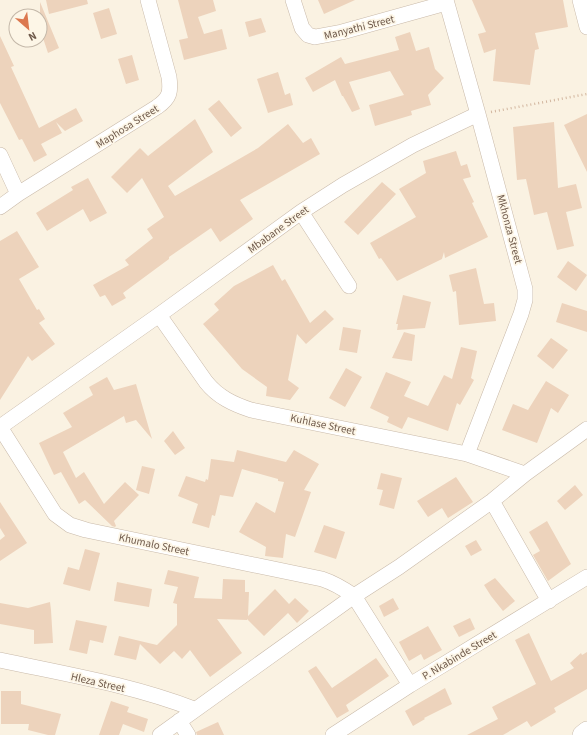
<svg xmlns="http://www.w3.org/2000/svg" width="587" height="735" font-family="'Source Sans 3',sans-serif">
<rect width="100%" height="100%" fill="#faf2e2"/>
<path fill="#edd3bc" d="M46,0h41l1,4 -39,10z
M178,0h35l3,11 -18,6 6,17 18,-5 5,20 -43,11 -5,-20 9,-2z
M318,0h37l-31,14z
M472,0h91l5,27 -33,6 4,16 -4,1 -5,35 -37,-4 3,-32 -12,4 -6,-19 8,-2z
M40,2l19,46 -11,5 -5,-15 -3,1z
M109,8l8,26 -16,5 -8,-26z
M261,18l5,14 -17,5 -4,-15z
M410,32l6,19 13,-4 6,22 9,9 -16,17 3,10 -20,6 1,4 -37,11 -6,-21 35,-10 -14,-24 -41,11 11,27 -8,3 -9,-16h-1l-7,-16 -22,12 -8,-14 36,-21 4,7 54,-14 -4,-13z
M0,36l14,30 -3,1 28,61 37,-20 7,13 -18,10 -9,-9 6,11 -21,11 6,11 -13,7 -12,-23 -3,1 -19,-37z
M132,55l7,25 -13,4 -8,-25z
M278,72l7,23 5,-2 3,12 -25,8 -11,-34z
M219,100l23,28 -11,9 -23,-28z
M587,114v58l-23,-47z
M195,119l18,33 -45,34 7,10 83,-48 30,-24 15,19 8,-5 9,16 -80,46 13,19 -33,23 -9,-14 -42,29v2l-46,34 3,5 -14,8 -7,-11 -5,2 -7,-12 36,-20 -4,-5 28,-22 -6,-9 17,-12 -22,-39 -15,15 -16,-16 29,-29 8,8z
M554,122l4,66 18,-4 6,24 -16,4 8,34 -17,4 -10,-38 -13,3 -8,-36 -9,1 -4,-53z
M456,151l5,15 6,-2 4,13 -8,2 11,23 -2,1 16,34 -43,21 -1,-6 -2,7 -45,22 -16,-23 -2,1 -9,-16 46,-26 -17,-28 27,-16 -3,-12z
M88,178l19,35 -17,9 -7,-13 -36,22 -11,-18 37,-23 -2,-3z
M382,182l14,12 -38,41 -14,-13z
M17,231l22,36 -20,12 18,31 2,-1 6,10 -6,4 16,21 -23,17 -4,-5 -28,44v-159z
M568,261l19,14 -11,16 -19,-14z
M273,265l9,16 3,-2 25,44 15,-13 9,9 -28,25 -9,-10 -9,46 11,8 -9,12 -24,-4 1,-9 -25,-18 -39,-45 16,-14 -5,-6 20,-18z
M476,268l8,36 10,-1 2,18 -37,4 -3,-34 -3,1 -4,-17z
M403,295l28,7 -6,26 -28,2 1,-6h-2z
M562,303l25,8v21l-31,-10z
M343,327l18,3 -4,23 -18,-3z
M404,332l11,3 -3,26 -20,-3z
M551,338l17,12 -15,19 -16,-13z
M461,347l16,4 -6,27 3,2 -14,25 -3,-2 -9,28 -40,-14 -6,12 -15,-7 2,-5 -19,-9 16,-36 25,10 -7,14 24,10 16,-31 8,4z
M346,368l16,9 -17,30 -16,-9z
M107,377l7,13 22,-6 16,55 -16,-19 -10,3 -2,-7 -61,36 13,26 8,-6 20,32 21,-22 14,13 -25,26 2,5 -1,1 -3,-1 -27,-26 -6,4 -18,-32 -7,3 -15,-32 33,-16 -9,-14 30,-18 -4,-8z
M546,381l23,14 -11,18 -7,-5 -14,35 -35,-13 11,-26 15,6z
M173,431l12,17 -10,7 -11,-14z
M237,450l49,12 8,-12 25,14 -15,26 7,2 -16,45 -9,-3 -3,24 -18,-2 1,-9 -27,-15 17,-30 19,11 9,-31 -6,-1v-2l-36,-10 -9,28 -13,-2 -5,21 -3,-1 -3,13 -17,-5 6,-19 -20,-8 8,-20 19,6 1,-3 2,1 3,-21 23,3z
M142,466l13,3 -6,25 -13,-4z
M381,473l21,5 -8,31 -15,-4 4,-15 -6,-1z
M456,477l17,25 -25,16 -6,-10 -14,9 -11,-16z
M575,485l8,10 -18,15 -8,-9z
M0,502l27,41 -27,18v-21l5,-4 -5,-8z
M547,521l24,43 -23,17 -15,-26 7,-4 -11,-19z
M324,525l21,7 -9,27 -22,-7z
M476,540l6,10 -11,6 -6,-10z
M85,549l15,4 -10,38 -27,-7 5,-17 11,3z
M168,570l31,7 -5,21 28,1 1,-20 22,1v12h4l-1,24 27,-27 14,15 6,-6 14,13 -12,12 -9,-10 -24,23 -17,-17v1l-30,-1 25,34 -32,24 -20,-27 -8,9 -8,-8 -14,13 -20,-20 -4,16 -22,-5 5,-19 38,9 20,-20v-21l-4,-1 5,-16 -14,-3z
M495,578l20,23 -12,10 -12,-15 -7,-11z
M117,582l35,7 -3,18 -35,-6z
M393,598l6,11 -15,8 -5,-11z
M50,602l1,8 2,33 -19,1v-14l-34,-6v-21l28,5z
M470,618l5,11 -16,8 -6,-11z
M76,620l31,6 -4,17 -13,-3 -3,14 -18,-4z
M428,626l14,24 -18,10 -3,-6 -12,7 -10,-19z
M529,633l22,48 23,-13 -4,-5 11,-10 1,2 5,-3v37l-33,19 2,4 -25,15 -4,-6 -24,14h-36l31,-16 -6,-12 44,-23 -21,-44z
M376,658l13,18 -43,29 3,6 -12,7 -29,-47 8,-5 16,22z
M445,688l7,16 -28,14 1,1 -12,7 -8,-15z
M1,691h20v13l40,10 -6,21h-7l-20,-5 1,-6h-28z
M111,701l18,6 -2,5 21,7 -4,13 -21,-8 -4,11h-20z
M218,722l6,13h-27l-1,-3z"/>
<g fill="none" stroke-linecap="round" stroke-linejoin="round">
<g stroke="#c9baaa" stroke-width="16">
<path id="minor" d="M293,0l9,28 6,7 7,2 27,-5 104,-29
M446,0l32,114 47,175v11l-4,14 -54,140
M580,0l7,27
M0,155l18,39
M0,207l18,-13 139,-87c13,-9 14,-15 12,-30l-21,-77
M301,212l48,74
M159,315l47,67c12,15 27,22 45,28l216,44 58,20
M0,427l159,-112 142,-103 42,-27 70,-40 65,-31
M0,427l55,87 15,11 16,5 236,49c12,4 22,10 32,17l56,89
M492,501l57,100
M0,660c65,14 132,25 194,49
M179,721l9,14
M160,735l194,-139 45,-29 93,-66 33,-27 62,-45
M333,735l77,-50 177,-108"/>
</g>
<g stroke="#c9baaa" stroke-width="20">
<path id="tertiary" d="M582,735l5,-4"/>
</g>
<path stroke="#d2b69f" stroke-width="2.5" stroke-dasharray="1 3" stroke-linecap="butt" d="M491,112l96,-18"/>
<use href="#minor" stroke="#fff" stroke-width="15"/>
<use href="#tertiary" stroke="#fff" stroke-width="19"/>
</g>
<g text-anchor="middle" stroke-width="3.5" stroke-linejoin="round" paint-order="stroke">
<g font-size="11" fill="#6f5a4b" stroke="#fdf6e7">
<text transform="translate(359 27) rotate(-14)" y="4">Manyathi Street</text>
<text transform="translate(127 126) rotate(-32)" y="4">Maphosa Street</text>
<text transform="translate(278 229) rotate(-36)" y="4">Mbabane Street</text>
<text transform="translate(510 229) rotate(75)" y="4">Mkhonza Street</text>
<text transform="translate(323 424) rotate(12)" y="4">Kuhlase Street</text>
<text transform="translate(154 544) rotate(12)" y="4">Khumalo Street</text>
<text transform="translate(459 655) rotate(-31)" y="4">P. Nkabinde Street</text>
<text transform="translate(98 682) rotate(13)" y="4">Hleza Street</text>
</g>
</g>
<g transform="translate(28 28) rotate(152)"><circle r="19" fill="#fdf6e7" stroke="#c4b8a9"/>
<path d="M0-3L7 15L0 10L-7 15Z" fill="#dc784f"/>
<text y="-6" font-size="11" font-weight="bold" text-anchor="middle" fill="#6f5a4b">N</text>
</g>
</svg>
